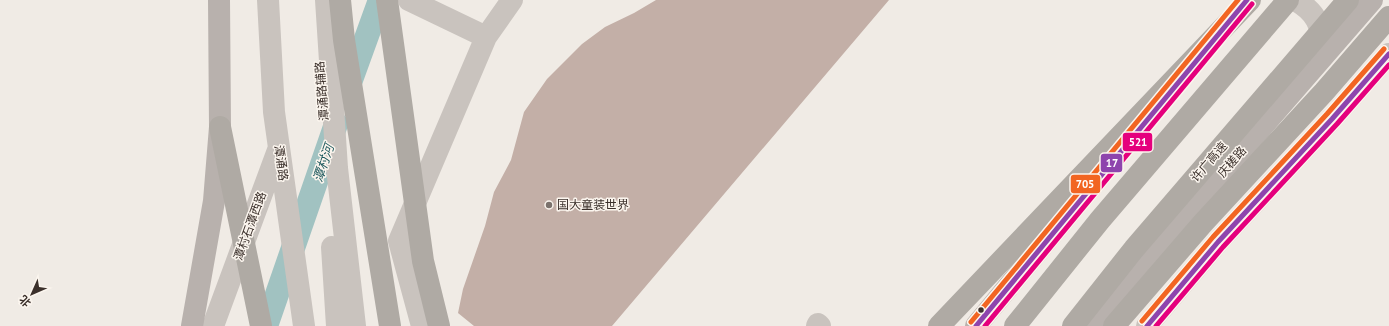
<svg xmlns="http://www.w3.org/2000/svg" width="1389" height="326" font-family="'PT Sans','Noto Sans SC',sans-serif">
<rect width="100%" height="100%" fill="#f0ebe5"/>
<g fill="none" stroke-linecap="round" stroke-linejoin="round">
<path stroke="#a1c2c1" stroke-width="24" d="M347,91l33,-91
M266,326l70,-202"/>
</g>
<path fill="#c3afa7" d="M656,0h233l-277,326h-138l-16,-13 5,-24 22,-63 9,-34 17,-32 13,-48 23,-33 35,-35 23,-17 29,-14z"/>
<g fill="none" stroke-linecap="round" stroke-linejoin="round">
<path stroke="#c9c3be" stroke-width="22" d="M268,0l6,112 30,214
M326,0l11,168 18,158
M409,0l77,37
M1295,0c20,11 29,26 25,49
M332,247l5,79
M213,326l65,-176
M422,326l-23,-85 87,-204 26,-37
M817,326l1,-2 2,2
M1147,326l71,-84 114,-123 57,-65"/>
<path stroke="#b8b1ad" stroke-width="22" d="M192,326l22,-125 6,-74 -1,-127
M976,326l161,-195
M1094,326l90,-109 188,-217"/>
<path stroke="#afaaa4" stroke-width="22" d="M340,0l4,40 46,286
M387,0l36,261 16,65
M220,127l41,199
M939,326l311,-326
M1015,326l85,-106 188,-220
M1073,326l61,-77 214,-249
M1114,326l89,-103 121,-131 65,-75"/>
<g stroke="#fbf5ee" stroke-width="8">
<path id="bus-1" d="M976,326l271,-326
M1147,326l71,-84 114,-123 57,-65"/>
</g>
<g stroke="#fbf5ee" stroke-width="8">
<path id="bus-2" d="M985,326l267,-322
M1156,326l67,-79 114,-123 52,-59"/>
</g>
<g stroke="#fbf5ee" stroke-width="8">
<path id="bus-3" d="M1142,321l71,-84 114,-123 57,-65
M971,322l267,-322"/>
</g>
<use href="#bus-1" stroke="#8e44ad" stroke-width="5"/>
<use href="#bus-2" stroke="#e5007d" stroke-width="5"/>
<use href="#bus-3" stroke="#f26522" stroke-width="5"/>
</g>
<circle fill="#7a716c" stroke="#fbf5ee" stroke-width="1.5" cx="549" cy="205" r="4"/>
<circle fill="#3b302b" stroke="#fbf5ee" stroke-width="1.5" cx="981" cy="310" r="3.5"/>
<g text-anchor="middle" stroke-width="3" stroke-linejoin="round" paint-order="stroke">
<g font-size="12" fill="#3b302b" stroke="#fbf5ee">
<text transform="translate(322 91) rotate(-95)" y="4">潭涌路辅路</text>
<text transform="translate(1209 162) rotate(-49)" y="4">许广高速</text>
<text transform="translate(1232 162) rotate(-49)" y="4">庆槎路</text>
<text transform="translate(281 163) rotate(82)" y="4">潭涌路</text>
<text transform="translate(250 226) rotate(-70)" y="4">潭村石潭西路</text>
</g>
<g font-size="12" fill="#3b302b" stroke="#fbf5ee" text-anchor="start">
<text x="557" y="209">国大童装世界</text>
</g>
<g font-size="13" font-style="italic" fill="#1f5a5e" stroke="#fbf5ee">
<text transform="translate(323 163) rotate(-71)" y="5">潭村河</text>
</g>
</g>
<g stroke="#fbf5ee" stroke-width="1.5">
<rect x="1122" y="132" width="31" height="20" rx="4" fill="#e5007d"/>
<rect x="1100" y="153" width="23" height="20" rx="4" fill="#8e44ad"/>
<rect x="1070" y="174" width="31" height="20" rx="4" fill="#f26522"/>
</g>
<g font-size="11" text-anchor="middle" font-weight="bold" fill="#fff">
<text x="1138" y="146">521</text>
<text x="1112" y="167">17</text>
<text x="1085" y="188">705</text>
</g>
<g transform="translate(32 294) rotate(225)" stroke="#fbf5ee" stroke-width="3" paint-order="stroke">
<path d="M0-3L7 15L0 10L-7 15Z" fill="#3b302b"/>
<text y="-6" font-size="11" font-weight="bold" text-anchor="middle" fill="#3b302b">北</text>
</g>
</svg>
